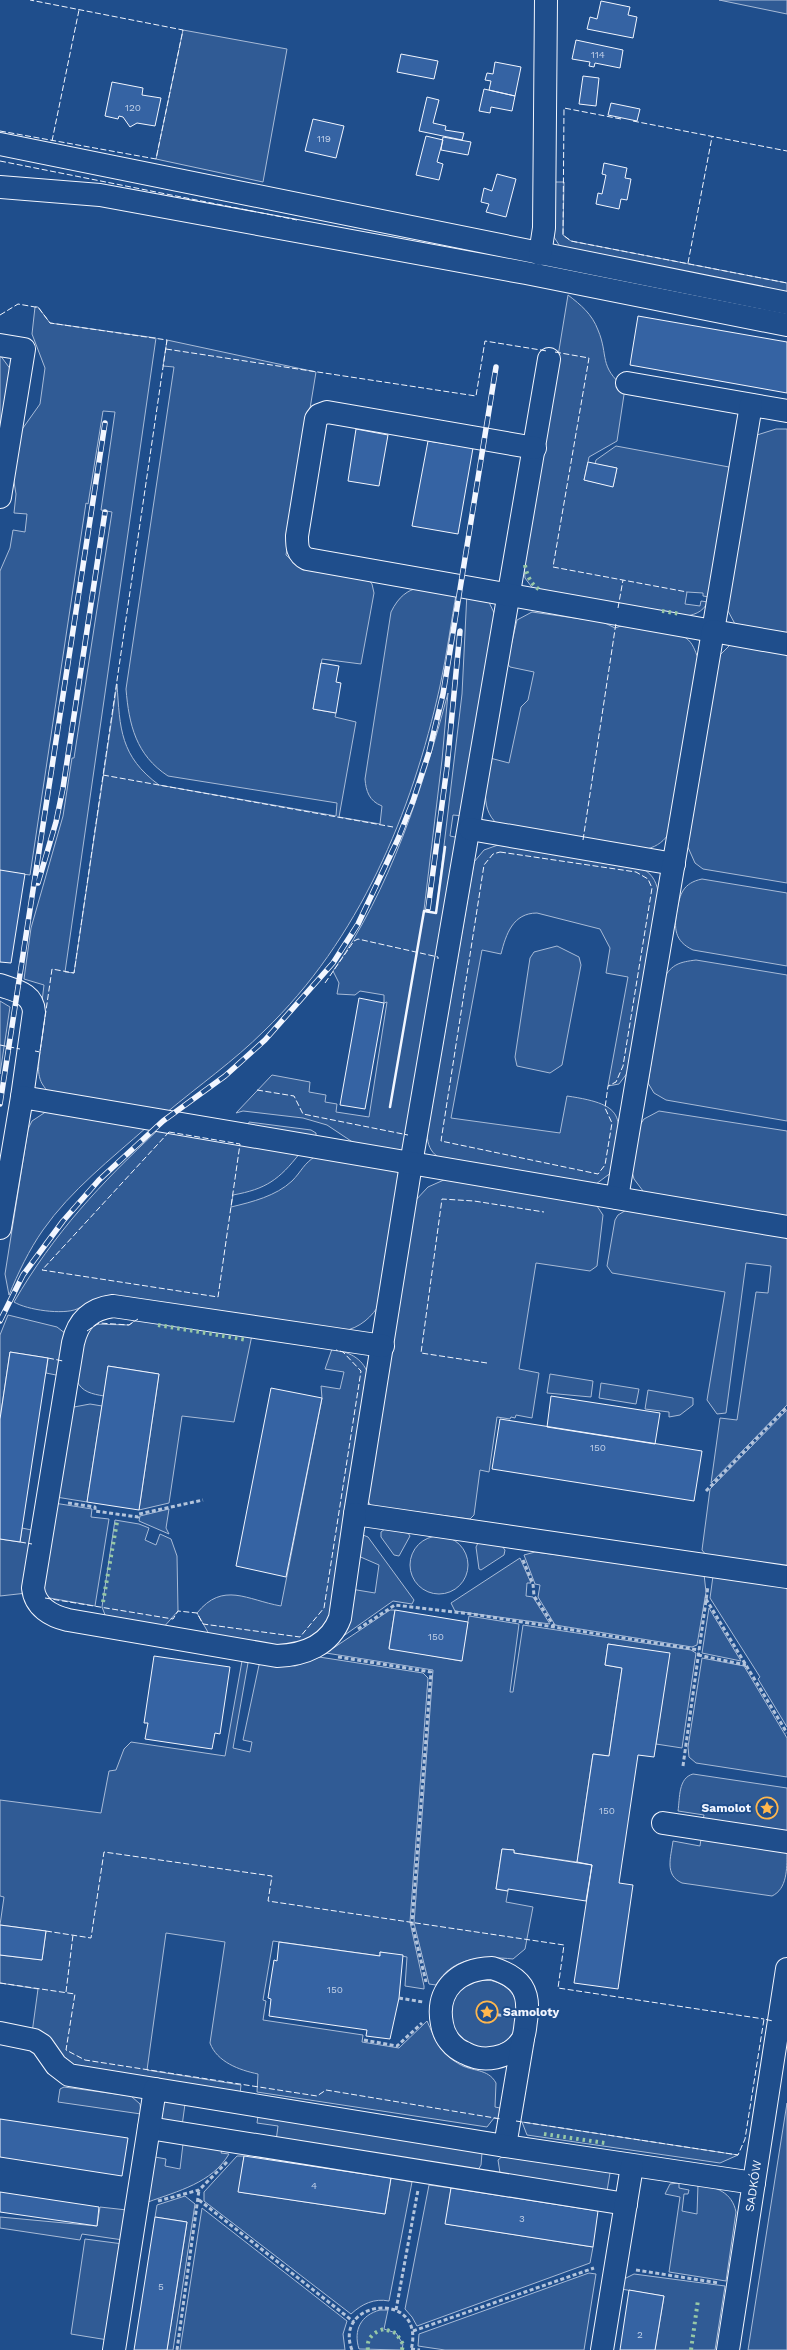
<svg xmlns="http://www.w3.org/2000/svg" width="787" height="2350" font-family="'Work Sans',sans-serif">
<rect width="100%" height="100%" fill="#1f4e8c"/>
<path fill="#305b95" stroke="#a8bbd7" d="M719,0h68v14z
M183,30l104,19 -24,133 -107,-23z
M554,182h10l-1,53 8,6 216,42v11l-226,-46 -7,-11z
M568,295c13,10 24,19 30,35 11,26 0,36 27,58l-8,53 -28,16 -5,23 29,6 4,-18 -22,-4 1,-4 20,-14 113,21 1,3 -21,127 -6,-1v-3l-16,-1 -2,12 15,2 1,-5 7,1c-6,11 -14,13 -27,15l-147,-27 -9,-12 -1,-14z
M35,307h3l12,16 106,15 -91,634 9,1 43,-289c3,45 3,72 42,101l177,31 1,-13 -169,-27c-32,-21 -39,-51 -42,-87l48,-322 -11,-1 4,-26 149,32 -30,183 10,9 71,14 5,6 2,9 -13,71 -39,-5 -9,50 23,4 -1,4 21,5 -17,95 41,7 2,-18c-13,-5 -16,-15 -17,-27l26,-167c15,-31 37,-26 66,-23 -6,33 -10,65 -17,97 -28,127 -81,254 -176,345 -30,30 -66,55 -98,82l-116,-20c-14,-12 -12,-24 -10,-41l-4,-1 8,-66 -20,-6 7,-51 32,-112 9,-58h2l38,-246 -11,-2 14,-98 -12,-1 -15,93 -2,-1 -56,372 -30,-4v-300l10,-23 3,-18 12,2 2,-18 -13,-1 2,-19 -4,-24 6,-35 22,-31 5,-36 -13,-34z
M0,355l14,19 -14,92z
M776,429h11v205l-52,-10 -8,-15 30,-174z
M467,592l21,8 7,15 -31,201 -11,-1 -3,21 10,2 -49,293 -10,21 -38,-3 -36,-24 -24,-7 -60,-7 -7,2 36,-38 38,7 -1,10 17,3 -1,7 12,2 -1,8 33,5 18,-115 -3,1v-8l-24,-4 -5,4 -18,-1 2,-11 -6,-12c58,-83 89,-181 115,-278l-6,67 -18,150 12,3 26,-219z
M532,612l71,10 12,6 9,-3c15,3 50,5 62,13 7,5 9,13 12,20l-28,174c-6,9 -12,14 -23,17l-145,-21c-25,-18 -15,-43 -12,-70l19,5 12,-56 7,-7 6,-28 -24,-5 -3,-4 10,-43z
M730,645l57,8v230l-84,-14 -8,-6 -8,-18 32,-189z
M498,845l145,24c11,6 14,15 16,27l-31,176 -9,12 -11,2 20,-109 -22,-4 4,-25 -10,-19 -63,-16c-24,0 -31,21 -36,41l-19,-4 -31,168 109,15 7,-37c62,9 55,22 45,76l-16,12 -158,-27c-8,-6 -10,-12 -11,-22l47,-273 10,-12z
M702,879l85,14v73l-94,-16c-19,-9 -19,-22 -16,-40 3,-16 6,-27 25,-31z
M557,946l22,11 2,8 -19,100 -12,8 -33,-7 -2,-9 15,-99 4,-6z
M696,960l91,15v146l-121,-21 -12,-7 -6,-10 16,-105c8,-14 16,-16 32,-18z
M0,1001l10,6 -10,67z
M47,1111l100,16c-36,32 -76,63 -104,103 -14,20 -25,43 -34,65l-4,-21 23,-145 4,-8z
M659,1111l128,20v91l-141,-27 -12,-16 -3,-11 9,-43 4,-6z
M249,1122l62,8 5,3v3l-1,1 -67,-11z
M159,1129l141,24c-21,27 -34,36 -67,42l-2,12c21,-5 45,-11 61,-26 10,-10 11,-17 24,-25l83,13 -18,133c-9,15 -21,26 -38,29l-237,-35c-12,2 -19,9 -29,13 -14,6 -50,1 -63,-7 40,-69 87,-119 145,-173z
M446,1179l149,24 8,12 -6,51 -7,5 -54,-8 -17,106 20,4 -7,45 -16,-3 -1,3 -4,-1 -1,2 -13,-2 -8,55 -9,-2 -6,45 -4,4 -99,-13 -3,-5 46,-299 14,-15z
M628,1209l159,27v169l-76,78 9,-65 17,2 19,-128 12,1 3,-27 -25,-3 -20,150 -9,1 -10,-14 18,-108 -113,-19 -5,-7 8,-46 3,-5z
M8,1315l49,12 9,7 -5,42 -15,-3 2,-15 -38,-6 -10,67v-84z
M141,1316l111,19 -18,87 -52,-6 -13,87 -30,7 20,-136 -51,-8 -4,30c-12,-2 -22,-4 -27,-15l4,-45 11,-12 37,1z
M332,1349c16,3 30,8 36,25l-38,250 -38,24 -83,-14 -12,-21c26,-32 50,-13 84,-7l41,-208 -1,-12 19,3 4,-17 -19,-3z
M550,1374l43,7 -2,16 -44,-4z
M601,1383l38,6 -3,15 -37,-6z
M648,1390l45,8v7l-13,10 -11,2v-5l-24,-3z
M90,1404l12,2 -15,96 -31,-5 13,-82 5,-8z
M787,1410v156l-81,-11 -4,-5 8,-61z
M54,1503l38,6 -1,8 18,2 -14,87 -51,-9 -3,-3z
M169,1509l-3,19 3,6 -30,-13 1,-5z
M115,1520l24,4 10,4 -4,12 11,5 4,-11 11,5 6,17 1,55 -16,18 -55,-9 -5,-13z
M22,1528l14,3 -9,62 -27,3v-57l20,3z
M385,1529l23,4 2,3 -11,20 -5,-1 -13,-18v-5z
M363,1535l5,2 46,63 -2,4 -19,-3 -61,43 19,-55 24,4 4,-28 -23,-10z
M410 1565a29 29 0 1 1 58 0a29 29 0 1 1-58 0Z
M478,1543l24,3 3,4 -1,5 -23,15 -2,-1 -3,-22z
M535,1552l169,22 2,18 -9,53 -5,2 -137,-22 -17,-28 2,-12 -5,-1 -11,-29z
M520,1558l11,25h-4l-1,13 7,1 17,27 -95,-13 -4,-8z
M713,1576l74,11v140l-29,-48 2,-2 -50,-79z
M709,1608l32,53 -39,-8z
M390,1610h5l-6,38 72,13 8,-45 50,8 -9,68h3l10,-67 168,25 5,3 -14,95 -26,-4 13,-90 -61,-10 -3,21 17,3 -13,88 -16,-2 -16,108 -63,-9v-3l-12,-1 -6,40 12,2 -2,11 27,5 -8,42 -12,10c-30,-3 -60,-3 -77,26l-7,-1 -15,-61 19,-253 -107,-17z
M319,1657l104,16 5,5 -18,244 14,64v3l-19,-3 2,-29 -27,-5v4l-107,-15 -10,59 3,1 -3,19 100,15 -1,7 37,6 28,-27c8,18 14,33 32,43 13,8 29,4 37,19l-1,24 5,1 -1,11 -5,-1 -7,9 -230,-35 1,-18c-19,-4 -41,-12 -48,-31l15,-101 -59,-9 -19,137 94,15 -1,9 -169,-27 -39,-34 6,-44 -38,-6v-28l42,5 4,-29 -46,-6 4,-28 -4,-1v-96l101,13 8,-42 7,-1 8,-21 7,-7 94,14 17,-95 6,2 -15,85 17,4 2,-10 -9,-2 16,-75 4,-2 32,3z
M702,1658l42,8 43,72v39l-91,-14 -7,-6 -1,-10z
M693,1774l94,14v45l-84,-13 1,-5 -26,-4c2,-13 0,-33 15,-37z
M701,1839l86,14c0,16 0,36 -15,43l-90,-13c-18,-8 -11,-26 -9,-42l27,5z
M451 2014a34 34 0 1 1 68 0a34 34 0 1 1-68 0Z
M64,2087l67,9 9,8 1,10 -83,-12 2,-13z
M163,2101l22,3 -3,22 -21,-6z
M787,2103v247h-39z
M258,2116l224,37 -1,12 -3,5 -202,-29 2,-15 -21,-3z
M522,2122l216,33 -18,8 -193,-28z
M183,2144l39,6 -1,3 8,1c-17,29 -51,37 -81,48l7,-45 11,2 -1,7 15,3z
M504,2155l105,17 1,1 -3,18 -107,-18 -2,-13z
M237,2156h7l-5,36 146,22 6,-36 21,4 -23,119c-15,-3 -27,3 -38,13l-147,-113v-9z
M679,2183v5l10,2 -1,4h-4l-2,17 15,3 1,-30c18,3 34,8 38,28l-10,69 -57,-9 11,-75 -15,-3 5,-10z
M429,2185l22,3 -5,36 147,23 -3,16 -173,63 -5,-9 -7,-8z
M185,2196l10,8 -22,146h-6l20,-128 -32,-5 2,-12z
M100,2207l27,3 -4,30 -41,-6 -2,6 -80,-12v-11l97,9z
M202,2208l145,113 -4,13 2,16h-165z
M85,2239l38,5 -15,96 -37,-6z
M589,2273l7,1 -12,76h-139l-27,-4 1,-12z
M634,2274l91,12 -10,64h-60l9,-54 -43,-7 3,-10z
M380,2310h8l-4,19 12,4 7,11 -1,6 -43,-1c-6,-19 2,-34 21,-39z"/>
<path fill="#3563a3" stroke="#f2f6ff" d="M601,1l29,6 -2,8 9,2 -4,21 -46,-9 3,-12 7,2z
M576,40l47,10 -3,18 -25,-5 -1,4 -5,-1 1,-4 -18,-3z
M401,54l37,7 -4,18 -37,-7z
M495,62l26,5 -6,29 -26,-6 2,-9 -6,-1 2,-7 6,1z
M583,76l16,2 -3,28 -17,-2z
M112,82l31,6 -1,7 19,3 -6,28 -18,-3 -7,4 -7,-10 -4,-1 -1,3 -13,-3z
M484,89l31,7 -3,15 -21,-4 -1,6 -11,-2z
M427,97l12,3 -6,23 13,3 -1,4 19,3 -2,7 -43,-9z
M611,103l29,6 -3,12 -29,-6z
M313,119l31,7 -8,32 -31,-7z
M426,136l17,4 -6,22 6,2 -4,16 -23,-5z
M443,137l28,5 -3,13 -27,-5z
M604,163l23,5 -2,10 6,1 -4,21 -6,-1 -2,10 -23,-5 2,-11 4,1 4,-19 -4,-1z
M497,174l19,5 -10,38 -20,-5 3,-8 -8,-2 3,-14 8,3z
M638,316l149,26v51l-157,-28z
M356,429l32,6 -9,51 -31,-5z
M428,441l45,7 -15,86 -46,-8z
M588,462l29,6 -4,19 -29,-7z
M321,663l18,3 -3,16 5,1 -5,30 -23,-4z
M0,870l25,4 -14,89 -11,-1z
M359,998l25,5 -19,106 -25,-4z
M10,1352l38,6 -28,184 -20,-3v-120z
M108,1366l51,8 -20,136 -52,-8z
M271,1388l51,10 -36,179 -50,-11z
M551,1396l109,17 -5,31 -108,-17z
M500,1419l202,32 -8,50 -202,-32z
M395,1610l73,12 -6,39 -73,-12z
M608,1644l62,9 -16,104 -16,-2 -19,128 14,2 -15,104 -44,-6 18,-118 -15,-3 16,-108 16,2 13,-88 -17,-3z
M154,1656l76,11 -10,67 -5,-1 -3,16 -67,-10 3,-16h-4z
M502,1849l12,1v3l78,12 -6,36 -78,-12v2l-12,-2z
M0,1925l46,6 -4,29 -42,-5z
M279,1942l101,14v-4l23,3 -4,43 -9,41 -24,-3 1,-6 -98,-14 2,-17 -3,-1 6,-38 3,1z
M0,2119l128,19 -6,38 -122,-19z
M244,2156l147,22 -6,36 -147,-22z
M451,2188l147,23 -5,36 -148,-23z
M0,2192l99,15 -2,19 -97,-14z
M155,2217l32,5 -20,128h-33z
M629,2290l35,6 -9,54h-35z"/>
<g fill="none" stroke-linecap="round" stroke-linejoin="round">
<g stroke="#f2f6ff" stroke-width="24">
<g id="minor">
<path d="M0,144l787,159"/>
<path d="M0,187l100,8 426,78 261,52"/>
<path d="M540,254l4,-26 2,-228"/>
<path d="M0,345l24,4 -24,148"/>
<path d="M549,359l-138,805 -56,350 432,63"/>
<path d="M627,383l160,28"/>
<path d="M535,448l-208,-36 -8,3 -3,4 -19,117c0,10 0,18 10,23l406,72 38,-226"/>
<path d="M470,829l204,35"/>
<path d="M0,985c16,6 33,8 34,27l-12,85"/>
<path d="M617,1198l96,-567 74,13"/>
<path d="M0,1228l22,-131 765,130"/>
<path d="M355,1514l-15,104c-10,27 -36,37 -63,38l-209,-36c-17,-4 -33,-13 -35,-32l40,-245c5,-22 17,-34 40,-37l270,40"/>
<path d="M663,1823l124,19"/>
<path d="M492,1968c29,9 39,23 34,53 -1,6 -1,14 -4,19 -12,19 -39,23 -57,13 -12,-5 -21,-16 -23,-29 -7,-35 17,-55 50,-56z"/>
<path d="M0,2033l34,7 8,5 14,20 13,10 86,14"/>
<path d="M149,2128l477,76"/>
<path d="M505,2146l18,-107"/>
<path d="M114,2350l41,-261 350,57 249,37"/>
<path d="M602,2350l30,-184"/>
<path id="s1" d="M728,2350l59,-381"/>
</g>
</g>
<path stroke="#b3c4dc" stroke-width="3" stroke-dasharray="4 2.5" stroke-linecap="butt" d="M706,1491l81,-84
M68,1503l27,4v4l43,6 1,-3 64,-14
M523,1560l10,24 1,12 20,30
M706,1599l81,134
M358,1629l37,-24 77,9 227,36
M698,1655l48,10
M338,1657l93,15 -19,251 14,59
M683,1766l25,-180
M399,1998l24,4
M491,2014l15,2
M364,2040l33,6 25,-23
M199,2200l155,122
M158,2201l41,-11 29,-29
M636,2270l83,13
M396,2310l22,-120
M413,2331l181,-63
M411,2349l9,1
M177,2350l22,-160
M352,2350c-20,-51 75,-61 59,0"/>
<use href="#minor" stroke="#1f4e8c" stroke-width="22"/>
<g stroke="#f2f6ff" stroke-width="5.5">
<path id="rail" d="M38,883l18,-61 7,-34 42,-276
M428,909l19,-142 13,-136
M0,1104l105,-681
M0,1321l23,-46 40,-54 36,-41 64,-59 62,-45 40,-36 68,-77 25,-39 40,-85 15,-38 16,-49 14,-58 53,-327"/>
</g>
<use href="#rail" stroke="#1f4e8c" stroke-width="4" stroke-dasharray="11" stroke-linecap="butt"/>
<path stroke="#97c8a6" stroke-width="4" stroke-dasharray="2.5 4" stroke-linecap="butt" d="M525,565c2,12 7,21 17,26
M662,611l19,3
M158,1325l89,15
M103,1602l14,-80
M544,2134l61,9
M368,2350c-2,-11 5,-18 16,-21l12,4 7,11 -1,6
M691,2350l7,-50"/>
<path stroke="#f2f6ff" stroke-width="1" stroke-dasharray="6 2.5" stroke-linecap="butt" d="M621,119l-57,-11 -1,127 8,6 216,42
M633,121l154,30
M0,131l156,28 27,-129 -153,-30
M52,141l27,-131
M0,161l297,59
M688,263l24,-126
M0,315l18,-11 17,3h3l12,16 117,17 -93,633 -22,-4 -12,83 -5,-1
M166,349l310,47 9,-55 62,10
M555,352l34,6 -36,209 134,25
M618,608l5,-28
M103,775l290,52
M583,840l33,-217
M500,852l136,20 12,7 4,9 -29,178 -7,16 -8,4 -3,22 7,15 -7,42 -7,9 -157,-33 43,-276 9,-11z
M325,983l29,-42 4,-2 80,18v2
M0,1045l20,4
M257,1090l37,6 9,18 105,21
M169,1132l71,12 -22,153 -176,-27z
M87,1331l12,-8 30,2 9,-6
M48,1358l15,3
M487,1363l-66,-10 21,-154 32,2 70,11
M20,1542l12,2
M45,1598l128,21 5,-8 19,2 6,11 97,13 24,-29 37,-237 -18,-19 -7,-2
M46,1931l45,7 13,-86 168,24 -4,25 296,44 -6,43 206,31
M0,1983l75,11 -9,56 19,10 232,36 9,-6 175,29
M66,1992l7,-57
M516,2121l222,34 7,-16 19,-120 9,2"/>
<path stroke="#f2f6ff" stroke-width="2.5" d="M390,1107l34,-196 12,2 9,-66"/>
</g>
<defs>
<g id="sight-ring" transform="scale(1.125)"><circle r="9.5" fill="#1f4e8c" stroke="#ffb74d" stroke-width="1.5"/><path d="M0-6L1.8-2.2L6-1.7L2.9 1.2L3.7 5.4L0 3.3L-3.7 5.4L-2.9 1.2L-6-1.7L-1.8-2.2Z" fill="#ffb74d"/></g>
</defs>
<g fill-rule="evenodd">
<use href="#sight-ring" x="767" y="1808"/>
<use href="#sight-ring" x="487" y="2012"/>
</g>
<g text-anchor="middle" stroke-width="4" stroke-linejoin="round" paint-order="stroke">
<g font-size="10" fill="#c3d1e8">
<text x="598" y="58">114</text>
<text x="133" y="111">120</text>
<text x="324" y="142">119</text>
<text x="598" y="1451">150</text>
<text x="436" y="1640">150</text>
<text x="607" y="1814">150</text>
<text x="335" y="1993">150</text>
<text x="314" y="2189">4</text>
<text x="522" y="2222">3</text>
<text x="161" y="2290">5</text>
<text x="640" y="2338">2</text>
</g>
<g font-size="12" font-weight="bold" fill="#f2f6ff" stroke="#1f4e8c" text-anchor="end">
<text x="751" y="1812">Samolot</text>
<text x="503" y="2016" text-anchor="start">Samoloty</text>
</g>
<g font-size="12" fill="#f2f6ff" stroke="#1f4e8c">
<text dy="4" stroke="none"><textPath href="#s1" startOffset="166">SADKÓW</textPath></text>
</g>
</g>
</svg>
